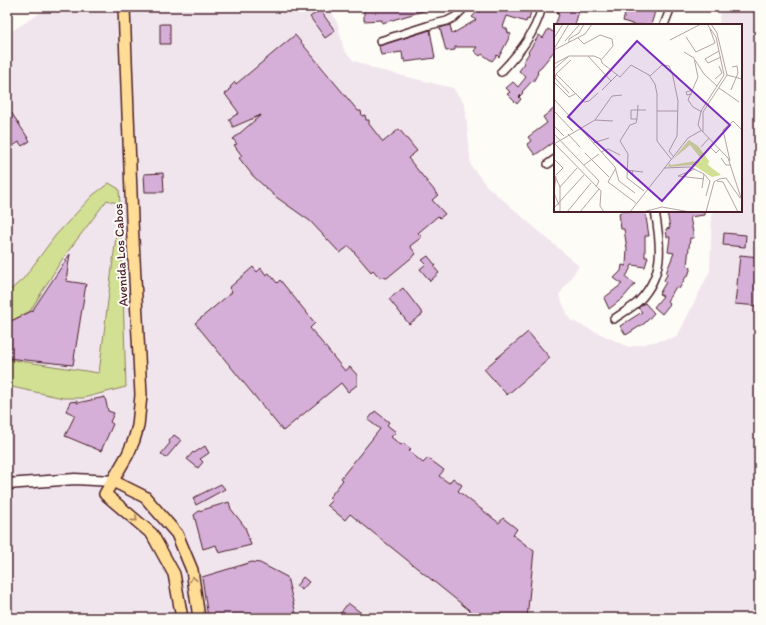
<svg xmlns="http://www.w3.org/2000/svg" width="766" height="625" font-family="Itim,sans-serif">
<rect width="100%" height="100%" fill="#fdfcf7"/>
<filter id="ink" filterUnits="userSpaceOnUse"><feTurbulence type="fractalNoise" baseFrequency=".025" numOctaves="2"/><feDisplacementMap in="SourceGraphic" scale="8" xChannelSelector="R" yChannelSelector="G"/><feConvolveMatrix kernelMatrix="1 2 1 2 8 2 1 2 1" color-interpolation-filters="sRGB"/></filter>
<g filter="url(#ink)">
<path fill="#f1e5ed" d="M50,7h277l4,3 7,15 6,25 9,10 22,9 78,19 12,17 6,61 16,20 92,80 -20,29 11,25 59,27 48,-10 33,-66 2,-60h29v-186h-22l1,-18h39v611h-752v-584z"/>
<path fill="#d1e093" stroke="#8e805f" d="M109,183l10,6 1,15 -13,-4 -44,58 -33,53 -23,12v-30l17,-15 31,-42 38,-41z
M117,228l4,1 5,158 -43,11h-20l-56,-12v-27l92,14z"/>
<path fill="#d5afd7" stroke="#4a1f2b" d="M381,7h49v2l-48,14v-3l-18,1v-12h7v-1z
M482,7h45l2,2 -1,1 3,1 -2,9 -2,-1 -1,3 -19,-6 -4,11 4,2 1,4 3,1 -12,23 -2,-2 -5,6 -10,-7 -2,2 -6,-5 3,-4h-22v3l-9,1 -6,-23 10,-3 2,9 24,-14 -4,-3 6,-6 2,1z
M559,7h21l-5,18h-20l4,-10 -2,-1z
M627,7h25l4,1 -5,17h-19v-1l-9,-3z
M320,10l15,21 -10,7 -15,-21z
M160,24h10v20h-10z
M548,29l7,4v17l-18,22 1,1 -5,9 -1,-1 -10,11 1,1 -4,4 2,2 -4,5 -10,-10 3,-2 -4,-4 7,-6 5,5 8,-10 -7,-6 6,-8 -2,-1 6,-9 -1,-1 11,-17 4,3z
M430,30l5,28 -30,4v-3l-2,1 -1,-8 -21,3 -2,-9z
M295,35l63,76h3l1,5 3,-1 1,5h3v4l14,18 16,-13 18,22 -9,7 30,37 -6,5 13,14 -5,4 -2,-2 -20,17 4,4 -12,9 6,8 -29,24 -8,-1 -6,-7 -2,2 -22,-26 -9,7 -30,-32 -34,-24 -23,-21 -14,-18 3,-2 -8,-11 3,-1 -4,-5 28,-24 -28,12 -4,-8 10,-6 -14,-19 4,-3 -1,-1 3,-2 -1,-1 5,-5 1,2z
M7,106l23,35 -8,5 -3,-4 -12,8z
M555,108v33l-20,14 -8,-11 4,-3 -3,-4 19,-14 -4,-6z
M163,173l1,19h-19l-1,-18z
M624,211h21l4,25h-4v21h3l-3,10 -13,-2 -6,12 9,7 -12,14 -14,11 -5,-11 18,-14 -8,-6 7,-7 1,-6 4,1 1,-17 -3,-20h-3l-2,-16z
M671,211h33v4l-14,2 4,21h-4l-3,28 4,1 -3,9 -1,-1 -8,14 -3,-2 -9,14 3,3 -8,10 -8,-7 9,-11 -4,-2 7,-12 -2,-2 4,-7h-2l8,-20 -6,-1 2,-15h-3l-1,-8 4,-1 -3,-16z
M724,233l22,2 -1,12 -22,-2z
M70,254l-4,27 20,3 -13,81 -66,-7v-35l25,-12z
M740,255l19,2v49l-24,-2z
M428,256l8,10 -2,1 5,6 -9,8 -10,-12 6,-5 -4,-4z
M253,267l4,5 4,-4 5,7 3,-2 8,10 3,-3 35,43 -5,5 35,43 5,-4 7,8v10l-9,7 -7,-9 -58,48 -88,-108 37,-31 -3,-4z
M403,288l20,26 -14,10 -20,-25z
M645,303l9,10 -9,10 -19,12 -6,-9 22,-14 -4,-4z
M528,332l22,26 -43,37 -23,-26z
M105,397l3,14 6,2 -4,9 3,2 -12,27 -36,-15 10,-21 -9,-4 4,-9 7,-1v2z
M375,411l14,11 -2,3 9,7 -5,5 10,8 2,-2 8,6 -2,2 14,12 5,-5 16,12 -5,6 10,7 4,-5 9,7 -4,6 41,32 4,-5 14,11 -4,6 21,16 -7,67h-48l-129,-104 -5,6 -18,-15 5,-5 -3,-2 14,-18 -2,-2 39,-49 -12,-9z
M174,435l7,5 -15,18 -5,-4 9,-11 -1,-2z
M205,446l4,7 -9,6 3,3 -5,6 -11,-9 6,-7 1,1z
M221,484l4,5 -29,16 -3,-7z
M229,502l2,7 14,18 6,18 -32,8 -3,-8 -13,4 -9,-34 5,-4z
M252,562l8,1 27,14 10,41h-89l-6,-41z
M303,577l6,5 -7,8 -6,-4z
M348,603l20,15h-31z"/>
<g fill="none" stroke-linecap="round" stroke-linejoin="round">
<g stroke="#4a1f2b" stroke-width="10">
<path id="minor" d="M664,25l7,-18
M380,41l50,-16 17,-4 8,-4 10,-10
M501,72c18,-19 34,-38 41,-65
M548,164l7,-5
M614,319c8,-6 18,-11 25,-18 26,-27 22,-56 16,-90"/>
</g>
<g stroke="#4a1f2b" stroke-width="13">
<path id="secondary" d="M7,484l68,-5 38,2"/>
</g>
<g stroke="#4a1f2b" stroke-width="14">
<path id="primary" d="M124,7l8,213 9,175 -3,31 -4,14 -6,14 -23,40 47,40 22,40 8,44
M113,481l32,16 32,37 15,36 7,48"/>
</g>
<use href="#minor" stroke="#fdfcf7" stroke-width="7"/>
<use href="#secondary" stroke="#fdfcf7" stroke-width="10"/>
<use href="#primary" stroke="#ffdd96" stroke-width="11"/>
</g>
<defs><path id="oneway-chevron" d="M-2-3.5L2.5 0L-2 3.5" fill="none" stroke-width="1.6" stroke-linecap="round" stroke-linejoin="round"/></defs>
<g stroke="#a47e60">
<use href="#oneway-chevron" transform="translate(135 519) rotate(41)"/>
<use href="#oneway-chevron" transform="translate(193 579) rotate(-99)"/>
</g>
</g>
<g text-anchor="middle" stroke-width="4" stroke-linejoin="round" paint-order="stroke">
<g font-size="13" fill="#4a1f2b" stroke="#fdfcf7">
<text transform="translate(120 255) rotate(-93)" y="5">Avenida Los Cabos</text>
</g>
</g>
<g transform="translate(554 24)">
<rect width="188" height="188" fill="#fdfcf7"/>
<path d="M135,116l9,6 11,15 -1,4 13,10 -9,2 -19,-12 -25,2 1,-4 2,2 31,-5 -12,-15 -18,15z" fill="#d1e093"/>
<path fill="none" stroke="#b5a4a5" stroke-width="1" d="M153,0l9,13 8,38 -23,36 -3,14 3,5 27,28 14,43M168,0h18M132,13l10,15 19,-9 -5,-14M0,14l9,-14M24,14l6,6 16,-9 12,4 1,7 -11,13M116,16l31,-16M11,17l15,-17M15,18v-3l10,-6 5,-9M0,25l15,-25M0,26l31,-16 7,-10M165,27l-14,8 3,4 13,-6M130,28l10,6 4,19 -10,23 5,7 9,5M34,32l23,25M17,36l-15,14 28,28 5,-1 9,-8M141,36l9,14 13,12M0,40l15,-8h25l7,3 1,4 18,14 11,-12 18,10 6,9 2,10v47l14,18M0,45l14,-12M2,50l-1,4 14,15M173,51l15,4M96,52l12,-11 7,1 3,6 6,29 -1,35 -8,15 4,5M161,55l7,-6 -3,-7M0,58l15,15 6,-3M165,64l20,14M48,66l15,-15M177,66l7,-17 -1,-7 -5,1M138,70l-5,1 -1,-3 7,-2M0,75l61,68 4,14 16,12M0,87l19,20M103,87h21M83,95l1,-14M41,96l18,1M0,102l10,10M149,108v-20l24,-37 -10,-42 -6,-9M0,110l45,47 -3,6M14,110l12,13M0,119l47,48 -1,15 4,6M39,119l16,-5M0,120l41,-24 17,-24 10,-1M147,123l8,-9M156,123l6,6 4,-4M47,128l7,-3 12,6M31,129l24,24M167,134l5,7h4M0,135l9,9 -7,7M176,137l-7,-31 10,-9 9,9M30,141l15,-11M62,144l-8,14 28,21M110,144l26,-1 14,7 6,7 -4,15M141,145l-17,7 26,3M72,146l17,2M78,146l1,5 7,5M0,150l6,13v25M2,152l-2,17 5,12M163,157l6,1 15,30M6,163l17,-19M148,164l2,-14M90,167l-17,-13 1,-24 -8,-13 10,-16 6,-2 1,-4h-6v-9h15M0,184l30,-33M13,188l24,-29M26,188l19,-23M76,188l58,-74 14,-8M89,188l19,-5 28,5M152,188l8,-30 5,-3 7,-1 14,20"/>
<path fill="#7b2cbf" fill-opacity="0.15" stroke="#7b2cbf" stroke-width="2" d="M83,17l93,84 -68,76 -94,-84z"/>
<rect width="188" height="188" fill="none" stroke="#4a1f2b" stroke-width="2"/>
</g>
<rect width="766" height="625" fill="none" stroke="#fdfcf7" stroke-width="24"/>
<rect x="12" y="12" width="742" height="601" fill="none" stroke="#4a1f2b" stroke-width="1.5" filter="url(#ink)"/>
</svg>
